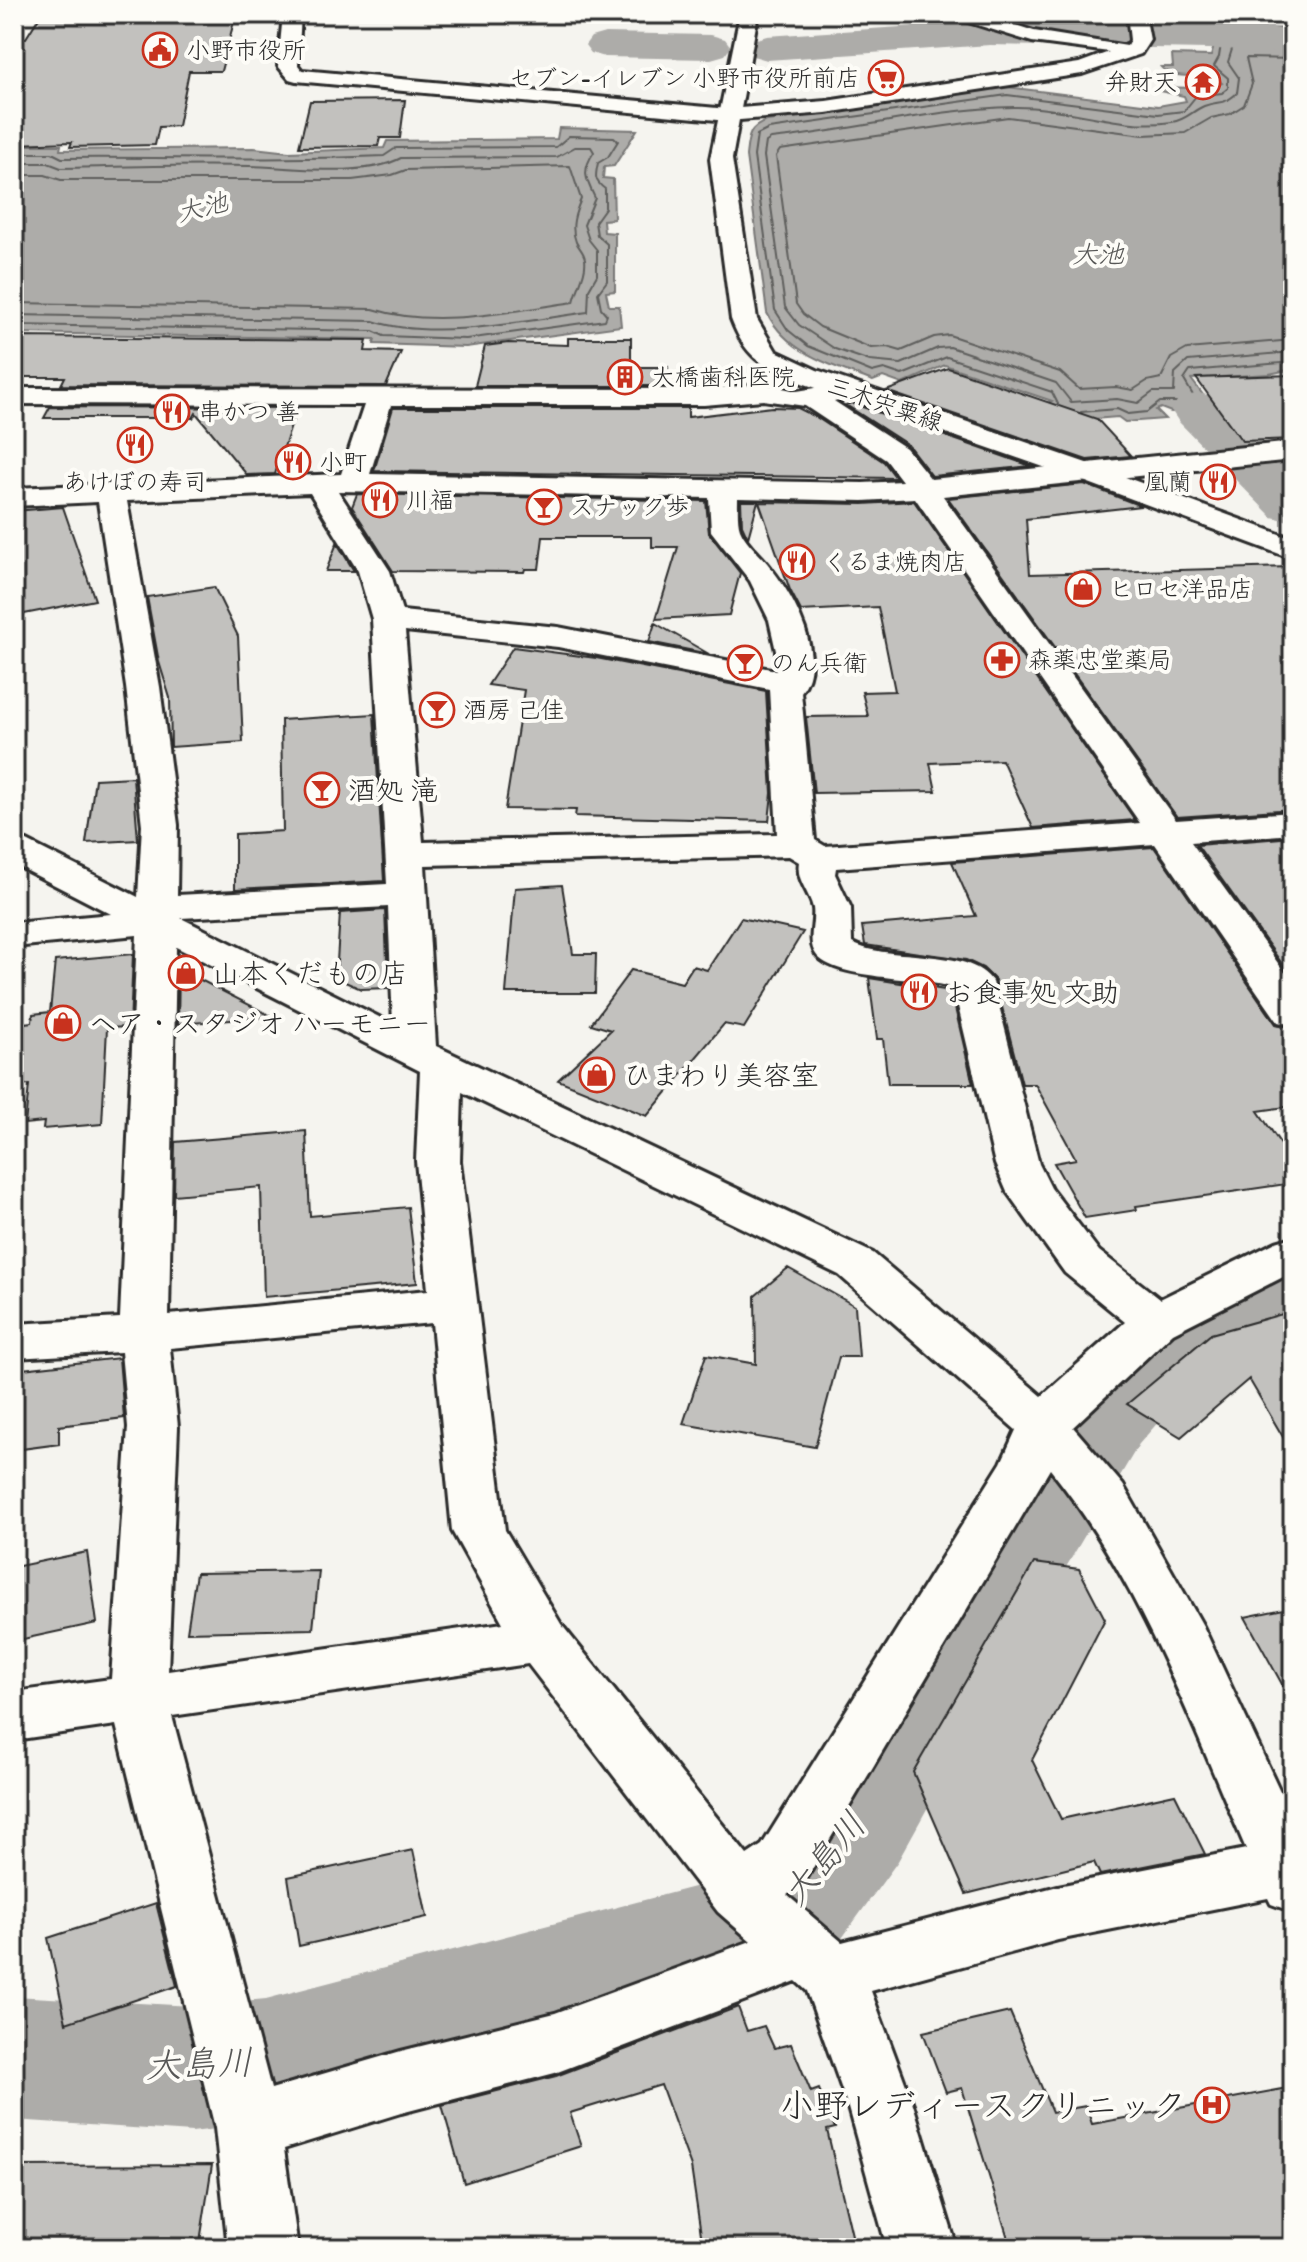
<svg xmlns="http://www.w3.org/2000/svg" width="1307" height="2262" font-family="Itim,'Klee One',sans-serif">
<rect width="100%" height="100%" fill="#f5f4ef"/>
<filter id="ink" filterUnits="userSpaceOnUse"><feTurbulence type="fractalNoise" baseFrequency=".0125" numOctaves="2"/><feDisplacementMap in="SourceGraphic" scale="16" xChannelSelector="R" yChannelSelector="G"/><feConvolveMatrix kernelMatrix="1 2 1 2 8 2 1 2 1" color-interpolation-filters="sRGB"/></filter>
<g filter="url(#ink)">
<path fill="#adaca9" stroke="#797877" stroke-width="2" d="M1230,27l63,2v340l-24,5 -78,5 22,29 -42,4 -10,-4 -5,2 9,9 -40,3 -7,-5 -62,5 -28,-10 24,-11 -107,-36 -43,19 -19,-7 -10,4c-40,-15 -85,-27 -106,-68l-21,-157c2,-18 2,-29 21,-35l240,-34 151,19 28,-5 -2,-5 -29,-6c22,-7 47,4 67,-7 -17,-14 -47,0 -61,-16h12l-1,-12 39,1 3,-10 -53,-6 -2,-8h49z
M559,128l78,2 -23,36 -10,1 -1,11 10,1 1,40 -11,1 1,12 11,1v58l-9,1 3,14h10l2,20 -155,21 -92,-3 1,-5 -361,-6v-188h47l-1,5 194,-2 35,4 95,-4 3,-7 170,-2z"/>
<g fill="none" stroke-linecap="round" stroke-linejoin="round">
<path stroke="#5f5f5d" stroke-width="2" d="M1293,47l-60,-1 -5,16 11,16 -2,15c-14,13 -18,7 -33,13 -12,5 -18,14 -32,16 -53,8 -105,-16 -158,-15 -77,1 -164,24 -243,32l-5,3 -2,14 21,151 14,18 36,24 35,12 31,3 37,-16 12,-1 106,36 15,19 46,-3 21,4 15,-11h21l1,-19 13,-12 105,-9
M1293,59l-47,-1 6,26 -8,21 -14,9 -19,4 -26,15 -42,2 -135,-18 -228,33 -4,6 20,148 7,10 17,13 51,21 16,-1 14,4 33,-14 15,-2 111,37 19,17 37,-2 17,3 14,-9 14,-3 10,-20 16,-9 106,-9
M14,153h38l10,5c108,-1 215,3 322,-2l12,-8 160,-1 13,-11 45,1 4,4 -10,16 -10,6c-3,13 -4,18 7,26v19l-10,14 2,13 10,9v37l-9,12 3,15 6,7 -2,5 -139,19 -82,-3 -11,-5 -359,-6
M14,163h34l13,5c63,-1 126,-4 189,-2 42,1 114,12 151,-8l156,-1 18,-10h16l3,5c-13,19 -8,28 1,46l-11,27 5,15 8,10v25l-8,14 -1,23c-63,9 -154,29 -215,9l-359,-6
M14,175h31l16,5h291l40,-5 14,-5 164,-4 11,33c-6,14 -11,28 -5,43 3,6 8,10 9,17 2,14 -8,29 -11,43 -64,9 -138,27 -201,7l-359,-6
M1058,404l-6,-12 -105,-35 -45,18 -18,-6 -12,3 -64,-26 -20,-16 -13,-20 -21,-154 3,-21 12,-6 238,-34 151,19 26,-3 12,-15 26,-3 6,-5v-10l-14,-12 5,-9 3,-20h71
M1081,412l36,-3 11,5 19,-2 13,-10h31l3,-5 -10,-17 6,-9 103,-9"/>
<path fill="#adaca9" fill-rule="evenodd" d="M990,21l271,5 32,5v24l-32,-5 -271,-5 -223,15 -14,-4 -6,-8 6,-8 14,-4z
M605,33l106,2 14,4 6,8 -6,8 -14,4 -106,-2 -14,-4 -6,-8 6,-8z
M1199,393l20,5 74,72v52l-21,-5 -93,-95 -8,-12 8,-12z
M1293,1246v75l-70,37 -34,29 -50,57 -150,253 -91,164 -61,84 -107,46 -464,132 -74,9 -178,-12v-124l178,10 74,-7 447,-117 34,-15 65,-80 95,-155 158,-240 52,-55 36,-27 106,-54z"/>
</g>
<path fill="#c2c1be" stroke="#2b2b2b" stroke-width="2" d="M41,14h195l-15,57h-32l-11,55 -19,1 -4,18 -85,2 2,-5 -58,2v-106h12z
M405,100l-5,38h-20l-2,8 -79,1 11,-46z
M14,337l353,3 -2,11 36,1 -15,34 -325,-1 4,-8h-51z
M568,338h63v29h37v19h-193l10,-40 23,-3 60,2z
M948,368l149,51 34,37 -44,4 -201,-69z
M1293,375v64l-51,2 -46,-63z
M851,403l180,63 -99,10 -24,-31 -62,-40z
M50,407l247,1 -22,66 -28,1 -51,-62 -3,5h-149z
M772,407l26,1 18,9 68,45 12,16 -522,-7 19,-63h295v9z
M1084,484l57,22 -115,13 4,55 263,-7v242l-116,8 -229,-319z
M357,494l349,7 3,32 31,40 -11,42 -73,4 22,-72h-26v-10h-109l-4,32h-14l-1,3 -131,-1 -41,-64z
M741,501h17l-10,37 -6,-13z
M914,501l221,319 -102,8 -31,-68 -72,3 6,28 -122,2 -8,-76 62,-1 -6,-24 33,-1 -17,-84 -77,4 -11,-21 -31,-88 104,2z
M63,507l32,93 -81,16v-105z
M337,543l17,28h-28z
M214,587l24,49 5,106 -72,5 -1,-49 -11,-36 -12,-65z
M655,623l54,31 -60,-12z
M513,647l83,11 170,33 6,102 -3,28 -194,-5 1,-6 -71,-1 19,-119 -36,-5z
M374,714l10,167 -149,8v-55l48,-3 -2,-111z
M133,777l5,63 -52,3 9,-64z
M1293,837v142l-96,-134z
M1154,847l122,177 17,4v78l-35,5 35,51v21l-157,23 1,4 -52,8 -31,-55 22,-4 -41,-75h-13l-27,-104 -12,-12 -17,-8 -101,-15 -3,-19 114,-10 -24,-54z
M562,885l11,69h23l-1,39h-89l9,-105z
M385,910l3,78 -27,1 -25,-11 4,-65z
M741,918l62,14 -59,96 -20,-4 -77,92 -89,-36 53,-50 -20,-6 40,-54 51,13 11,-17 14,4z
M133,954l-3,73 -23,1 -5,96 -59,5 1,-7 -19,2 4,-39 -12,1 7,-63 8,-1 1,-8 17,-2 5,-51z
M179,969l94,48 -95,7z
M869,978l82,13 22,93h-85l-5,-45h-6z
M306,1131l4,85 98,-9 9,76 -153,14 -3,-110 -87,8 1,-53z
M788,1268l67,38 4,51h-20l-24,90 -132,-23 23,-69 50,9 -1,-68z
M1293,1311v143l-44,-75 -68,58 -54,-33 84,-70z
M119,1358l5,60 -65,8v18l-45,6v-80z
M87,1552l10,71 -83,18v-74z
M1034,1563l45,6 26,50 -73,141 29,59 114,-25 30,60 -105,21 -6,-13 -128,32 -53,-122z
M319,1571l-6,58 -126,3 9,-59z
M1293,1607v97l-48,-87z
M413,1850l14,67 -128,29 -11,-69z
M156,1903l21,83 -111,37 -18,-85z
M738,2007l9,24 17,-5 10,22 17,-4 20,48 8,-3 16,39 -8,2 28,118h-152l-12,-81 -30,-82 -91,28 11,33 -117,37 -22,-78 114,-29z
M1010,2012l42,100 34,-6 6,18 201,-37v161h-282l-49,-160 -16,4 -23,-60z
M212,2165l-13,83h-185v-82z"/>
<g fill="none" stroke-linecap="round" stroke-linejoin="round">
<g stroke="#2b2b2b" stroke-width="6">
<path id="minor" d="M283,14h18l-3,51 4,5 426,39 98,-8 253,-38 30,-11 -77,-10 -77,-24 -2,-4h28l53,17 93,15 3,-6 -3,-26h18l5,26 -9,14 -59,20 -256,39 -98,8 -432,-40 -7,-2 -11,-13z
M846,383l10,2 4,6 -4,6 -22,4 72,47 25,31 362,-37v18l-350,36 233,324 117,-8v22l-102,8 102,142v41l-15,-3 -123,-178 -319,24 -1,6 16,34 1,35c38,20 116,2 141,39l46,182 12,24 48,63 61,48 116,-57 17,-5v35l-120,61 -100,94 50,58 80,141 90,193v93l-22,-8 -3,-6 -210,42 -187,51 42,113 44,144h-70l-40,-144 -40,-113 -11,-10 -241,92 -154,40 -117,36 14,99h-70l-13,-120 -99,-403 -102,15v-48l97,-13 17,-252 -7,-75 -107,6v-34l106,-6 17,-383 -123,12v-24l97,-9 -97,-50v-26l13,3 111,56 4,-72 -16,-138 -28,-185 -84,4v-18l327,-14 23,-69 -350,-1v-16l690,1 59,-5 34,7zM763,400l42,6 81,54 16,21 -39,2 -493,-9 21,-69h313zM338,491l371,7 2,33 39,50 19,39 7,31v19l-218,-43 -156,-16 -12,-40zM310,493l48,78 14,48 15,265 -210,11 1,-70 -18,-138 -33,-186zM738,498l125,3 52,-3 225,325 -315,23 -10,-6 -14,-148c27,-33 -7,-95 -30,-124 -9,-13 -25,-24 -31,-39 -3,-9 -2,-21 -2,-31zM405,631l153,16 211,42 8,145 -354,8zM789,856l10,6c-3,19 10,29 14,46 2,14 -5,31 1,43 14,31 111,24 140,38l41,175 12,28 58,81 60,49 -83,74 -169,-143 -437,-207 -11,-181zM388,907l5,117 -212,-106zM176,947l244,124 -4,90 12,129 -259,25zM462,1092l377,183 177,155 -15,33 -239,382 -15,10 -186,-231 -56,-94 -45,-369zM432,1323l20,208 51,92 -335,48 10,-244 -8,-79zM1050,1469c89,111 140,251 196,380l-188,37 -216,56 -55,-47 17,-12zM528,1664l190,248 33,29 -196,72 -154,38 -130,38 -99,-373z"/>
</g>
<g stroke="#2b2b2b" stroke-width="6">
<path id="major" d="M740,14h18l-26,145 25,160 19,32 41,19 281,97 195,72v20l-215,-80 -279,-97c-37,-17 -53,-23 -68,-63l-21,-160z"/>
</g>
<use href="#minor" fill="#fdfcf7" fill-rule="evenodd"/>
<use href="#major" fill="#fdfcf7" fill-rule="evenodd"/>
</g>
</g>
<defs>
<g id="civic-ring" transform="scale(1.8)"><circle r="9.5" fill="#fdfcf7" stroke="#c8321e" stroke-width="1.5"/><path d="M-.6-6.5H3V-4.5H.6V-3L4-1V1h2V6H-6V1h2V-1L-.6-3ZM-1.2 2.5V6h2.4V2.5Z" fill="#c8321e"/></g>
<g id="supermarket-ring" transform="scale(1.8)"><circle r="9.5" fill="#fdfcf7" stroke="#c8321e" stroke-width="1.5"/><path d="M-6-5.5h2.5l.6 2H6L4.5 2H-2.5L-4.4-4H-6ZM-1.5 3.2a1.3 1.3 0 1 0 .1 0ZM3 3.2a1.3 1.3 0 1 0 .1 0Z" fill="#c8321e"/></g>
<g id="temple-ring" transform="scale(1.8)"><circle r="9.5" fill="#fdfcf7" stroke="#c8321e" stroke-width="1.5"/><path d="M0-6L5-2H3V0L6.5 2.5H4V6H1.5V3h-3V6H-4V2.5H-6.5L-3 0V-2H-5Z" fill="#c8321e"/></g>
<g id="building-ring" transform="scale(1.8)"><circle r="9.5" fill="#fdfcf7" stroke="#c8321e" stroke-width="1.5"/><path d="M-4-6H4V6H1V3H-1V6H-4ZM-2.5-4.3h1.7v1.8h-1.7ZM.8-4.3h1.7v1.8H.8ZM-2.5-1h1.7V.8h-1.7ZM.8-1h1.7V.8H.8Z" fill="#c8321e"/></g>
<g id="restaurant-ring" transform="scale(1.8)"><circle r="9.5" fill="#fdfcf7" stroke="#c8321e" stroke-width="1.5"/><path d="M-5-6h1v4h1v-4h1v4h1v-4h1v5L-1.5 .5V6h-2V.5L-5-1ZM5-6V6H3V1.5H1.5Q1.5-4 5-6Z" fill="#c8321e"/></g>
<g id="bar-ring" transform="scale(1.8)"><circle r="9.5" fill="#fdfcf7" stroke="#c8321e" stroke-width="1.5"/><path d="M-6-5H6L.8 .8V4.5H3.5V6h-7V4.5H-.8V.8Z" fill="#c8321e"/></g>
<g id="shop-ring" transform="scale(1.8)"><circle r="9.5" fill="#fdfcf7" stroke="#c8321e" stroke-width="1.5"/><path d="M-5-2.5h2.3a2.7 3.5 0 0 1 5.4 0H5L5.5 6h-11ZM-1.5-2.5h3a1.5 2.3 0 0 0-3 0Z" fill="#c8321e"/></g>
<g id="pharmacy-ring" transform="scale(1.8)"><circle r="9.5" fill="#fdfcf7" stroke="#c8321e" stroke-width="1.5"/><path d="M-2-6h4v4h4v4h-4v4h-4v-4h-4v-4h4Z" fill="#c8321e"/></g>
<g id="hospital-ring" transform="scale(1.8)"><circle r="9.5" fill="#fdfcf7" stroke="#c8321e" stroke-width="1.5"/><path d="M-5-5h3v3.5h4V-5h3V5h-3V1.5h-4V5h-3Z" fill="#c8321e"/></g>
</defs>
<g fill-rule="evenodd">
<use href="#civic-ring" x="160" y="50"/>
<use href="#supermarket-ring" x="886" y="78"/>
<use href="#temple-ring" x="1203" y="82"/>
<use href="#building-ring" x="625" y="377"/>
<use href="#restaurant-ring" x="172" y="412"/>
<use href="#restaurant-ring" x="135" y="445"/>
<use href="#restaurant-ring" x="293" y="462"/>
<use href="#restaurant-ring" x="1218" y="482"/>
<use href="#restaurant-ring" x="380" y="500"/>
<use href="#bar-ring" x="544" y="507"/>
<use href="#restaurant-ring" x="797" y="562"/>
<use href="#shop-ring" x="1083" y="589"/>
<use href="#pharmacy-ring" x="1002" y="660"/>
<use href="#bar-ring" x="745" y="663"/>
<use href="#bar-ring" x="437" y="710"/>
<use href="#bar-ring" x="322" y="790"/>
<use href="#shop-ring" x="186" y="973"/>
<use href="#restaurant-ring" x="919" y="992"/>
<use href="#shop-ring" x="63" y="1023"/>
<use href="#shop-ring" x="597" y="1075"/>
<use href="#hospital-ring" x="1212" y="2105"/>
</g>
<g text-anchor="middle" stroke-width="8" stroke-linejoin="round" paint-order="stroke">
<g font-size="24" fill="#2b2b2b" stroke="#fdfcf7" text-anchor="start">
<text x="186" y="58">小野市役所</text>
<text x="860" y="86" text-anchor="end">セブン-イレブン 小野市役所前店</text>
<text x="1177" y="90" text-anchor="end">弁財天</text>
<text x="651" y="385">大橋歯科医院</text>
<text x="198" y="420">串かつ 善</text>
<text x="319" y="470">小町</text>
<text x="135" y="490" text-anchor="middle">あけぼの寿司</text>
<text x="1192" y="490" text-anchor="end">凰蘭</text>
<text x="406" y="508">川福</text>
<text x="570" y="515">スナック歩</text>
<text x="823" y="570">くるま焼肉店</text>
<text x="1109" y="597">ヒロセ洋品店</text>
<text x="1028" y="668">森薬忠堂薬局</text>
<text x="771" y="671">のん兵衛</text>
<text x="463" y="718">酒房 己佳</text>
</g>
<g font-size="24" fill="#2b2b2b" stroke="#fdfcf7">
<text transform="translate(885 404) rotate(19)" y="8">三木宍粟線</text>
</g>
<g font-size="26" font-style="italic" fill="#585857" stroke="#fdfcf7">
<text transform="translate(202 207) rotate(-14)" y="9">大池</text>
<text x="1098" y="263">大池</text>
</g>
<g font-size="28" fill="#2b2b2b" stroke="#fdfcf7" text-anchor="start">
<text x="348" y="800">酒処 滝</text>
<text x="212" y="983">山本くだもの店</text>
<text x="945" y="1002">お食事処 文助</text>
<text x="89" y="1033">ヘア・スタジオ ハーモニー</text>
<text x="623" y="1085">ひまわり美容室</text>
</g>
<g font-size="34" fill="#2b2b2b" stroke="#fdfcf7" text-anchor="end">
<text x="1186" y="2117">小野レディースクリニック</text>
</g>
<g font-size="36" font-style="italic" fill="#585857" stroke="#fdfcf7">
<text transform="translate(823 1858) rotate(-50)" y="13">大島川</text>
<text transform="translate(199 2063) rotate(-2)" y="13">大島川</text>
</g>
</g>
<rect width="1307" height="2262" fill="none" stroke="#fdfcf7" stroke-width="48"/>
<rect x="24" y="24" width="1259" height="2214" fill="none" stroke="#2b2b2b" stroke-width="3" filter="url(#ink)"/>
</svg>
